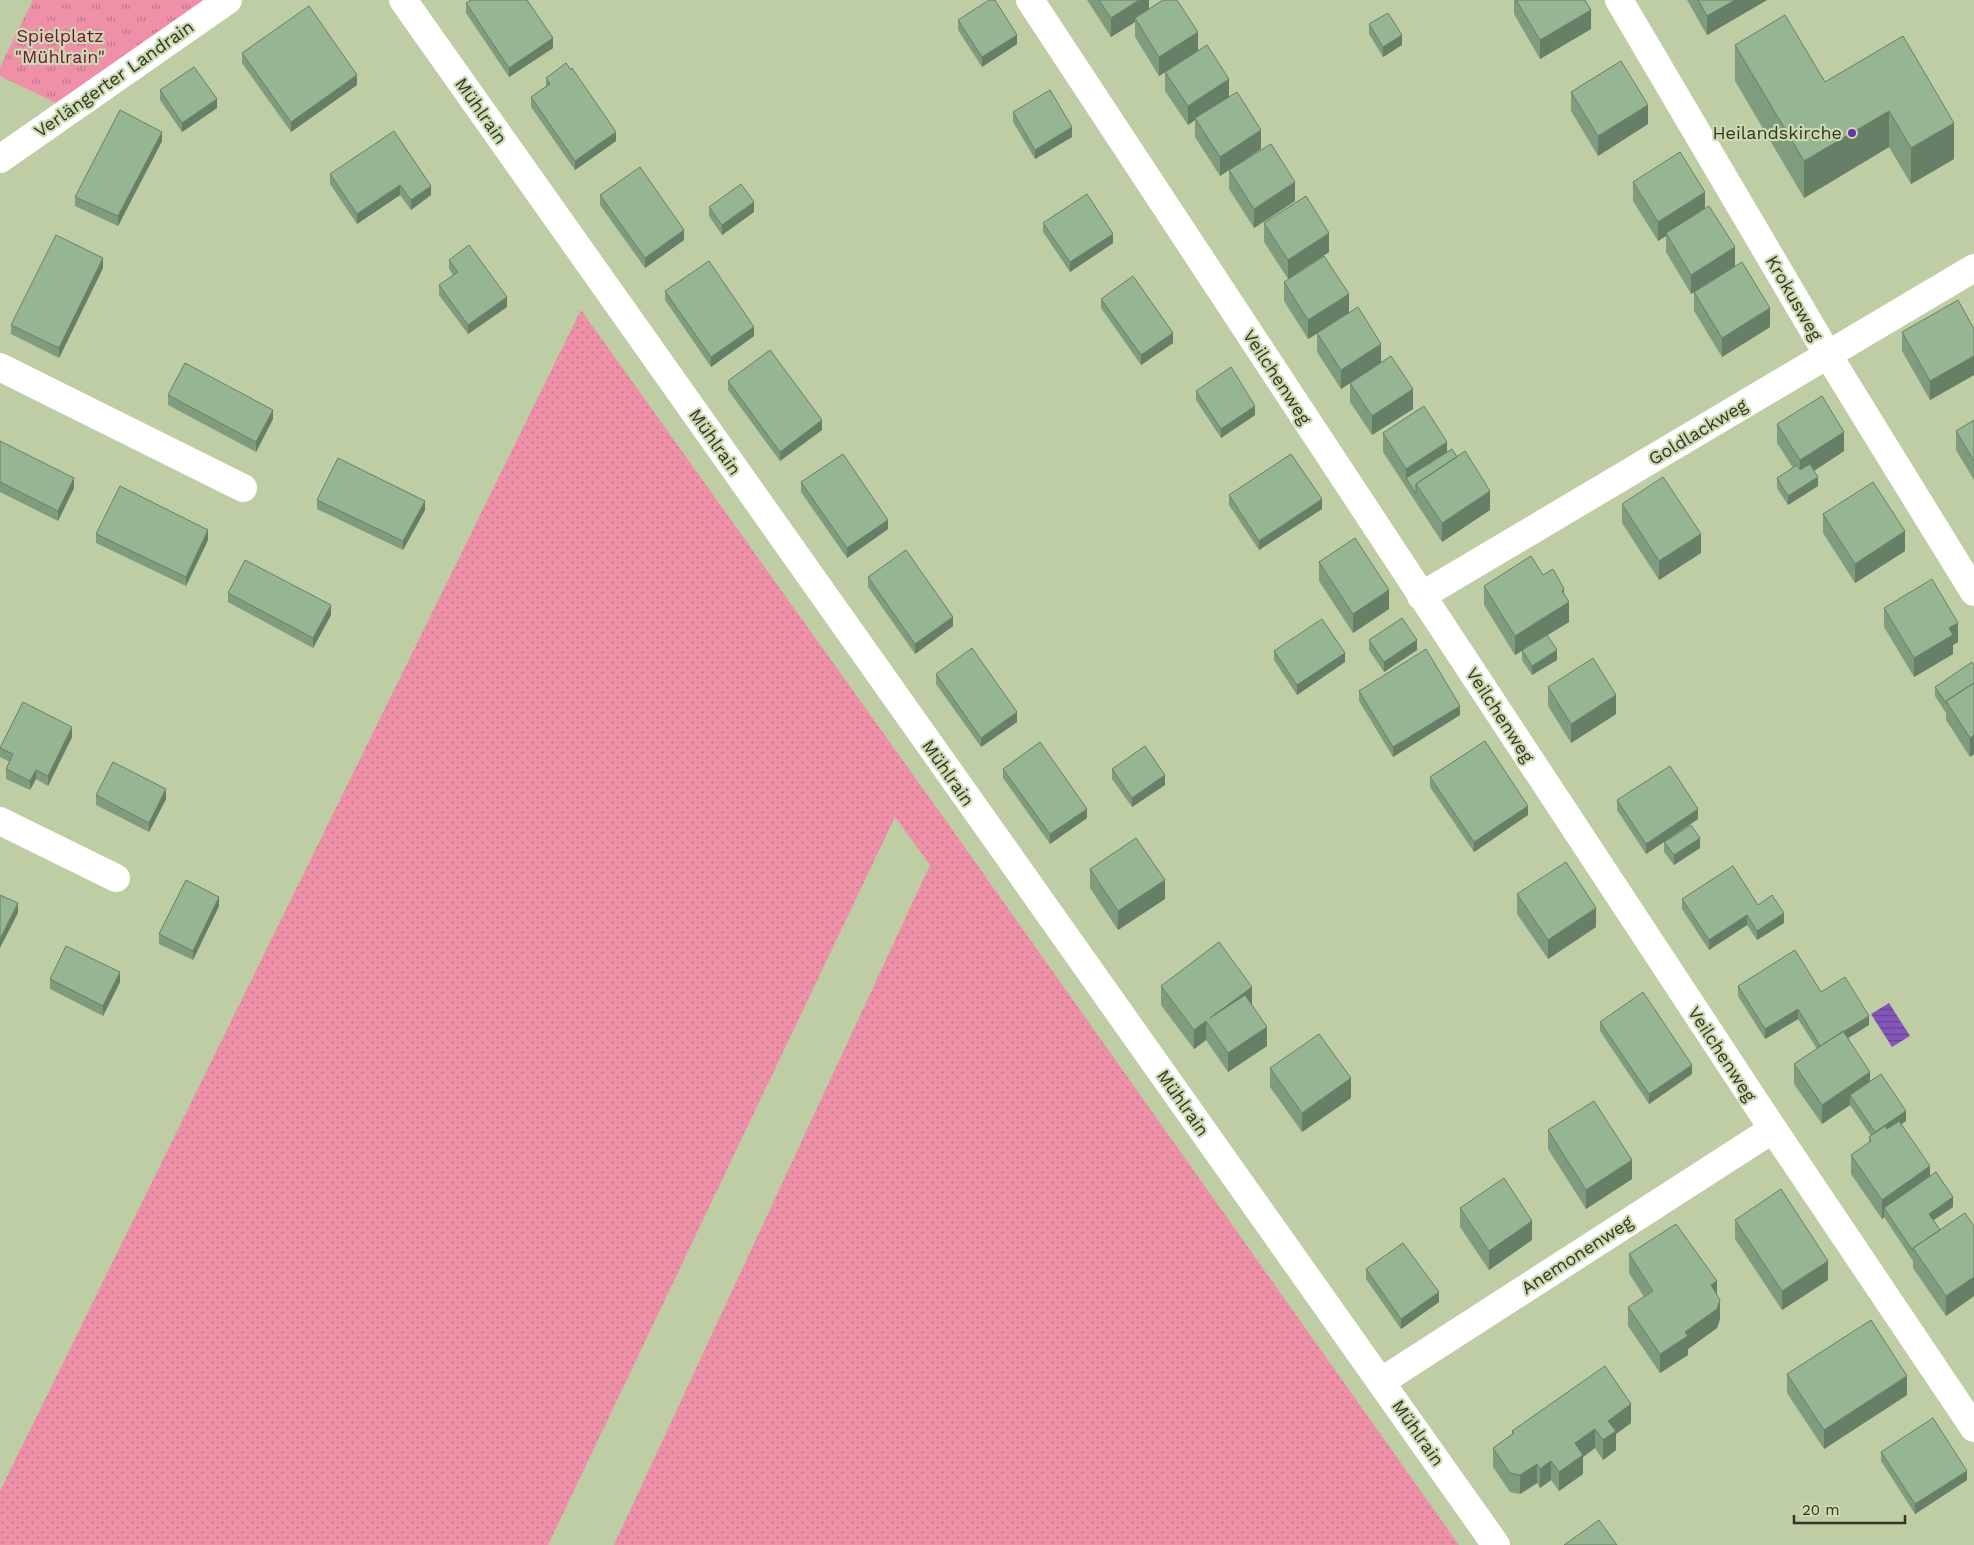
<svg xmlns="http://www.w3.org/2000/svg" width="1974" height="1545" font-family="'Work Sans',sans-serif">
<defs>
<pattern id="grass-dots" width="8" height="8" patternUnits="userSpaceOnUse" patternTransform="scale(1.25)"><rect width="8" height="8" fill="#ed90a8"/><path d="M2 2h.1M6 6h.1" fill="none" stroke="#c17689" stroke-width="1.8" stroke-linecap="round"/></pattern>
<pattern id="park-tufts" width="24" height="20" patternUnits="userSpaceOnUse" patternTransform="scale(1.25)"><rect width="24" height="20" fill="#ed90a8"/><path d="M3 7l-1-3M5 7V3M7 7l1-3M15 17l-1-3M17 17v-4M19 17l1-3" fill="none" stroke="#c17689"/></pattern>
<pattern id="water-rules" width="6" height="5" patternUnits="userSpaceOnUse" patternTransform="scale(1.25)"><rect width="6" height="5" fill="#8556ba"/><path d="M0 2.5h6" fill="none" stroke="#68448e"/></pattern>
</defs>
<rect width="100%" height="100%" fill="#becda3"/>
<path fill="url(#grass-dots)" d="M581,310l375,525 503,710h-845l316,-680 -35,-48 -347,728h-548v-54z"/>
<path fill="url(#park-tufts)" d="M33,0h177l-154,103 -56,-27v-9z"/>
<path fill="url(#water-rules)" d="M1889,1003l21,33 -18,11 -21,-33z"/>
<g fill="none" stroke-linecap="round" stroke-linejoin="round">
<path stroke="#fff" stroke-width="28" d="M403,0l1093,1545
M1030,0l743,1129 201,299
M1619,0l209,355 146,237
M0,159l228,-159
M0,367l243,121
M1421,596l553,-328
M0,821l116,57
M1382,1381l391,-252"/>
</g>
<path fill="#809c7e" d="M1087,0h62v9l49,42 31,45 32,53 -41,27 -25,-39v-17l-7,5 -23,-34v-19l-6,4 -24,-39v-15l-24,15z
M1514,0h71l6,29 -51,30 -26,-45z
M1687,0h80l-60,35z
M466,3l87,45 -44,29 -43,-64z
M958,20l59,24 -35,23 -24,-37z
M1369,24l33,21 -19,12 -14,-23z
M1903,36l51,123 -43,25 -22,-37 -85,51 -69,-117v-36l90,37z
M242,53l115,32 -66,47 -49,-69z
M546,78l70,63 -41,29 -44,-63v-10l15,-11z
M160,90l57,18 -35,24 -22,-32z
M1571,92l77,32 -50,32 -27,-45z
M1013,112l59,25 -37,22 -22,-37z
M162,141l-44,85 -43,-20v-9z
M1229,170l66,31 -41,27 -25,-39z
M330,174l101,12v9l-20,15 -11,-15 -43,29 -27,-40z
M1633,182l72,27 30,57 35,61 -48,30 -28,-46v-18l-3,1 -25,-42v-16l-8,5 -25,-40z
M600,195l84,45 -39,28 -45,-63z
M709,207l45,5 -32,23 -13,-19z
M1043,223l70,20 -43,29 -27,-40z
M1264,223l65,29 -41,27 -24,-37z
M449,260l58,47 -39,27 -29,-39v-10l14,-10 -4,-6z
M103,268l-44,90 -48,-24v-9z
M1284,282l65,31 64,96 -41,26 -22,-33v-19l-9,6 -24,-37v-18l-9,5 -24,-38z
M665,291l89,45 -43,31 -46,-67z
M1101,299l72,44 -32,22 -40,-57z
M1974,329v46l-44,25 -28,-49v-19z
M728,381l94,49 -42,31 -52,-71z
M1196,391l59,24 -34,23 -25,-38z
M168,395l105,24 -17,33 -88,-47z
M1974,420v60l-18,-30v-19z
M1777,424l67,27 -30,20 4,15 -30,19 -11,-17v-10l16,-10 -16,-25z
M1383,433l64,19 43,58 -48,32 -59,-90z
M0,441l74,47 -16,33 -58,-29z
M801,482l87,47 -41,29 -46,-66z
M1229,495l93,14 -63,41 -30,-45z
M317,500l108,10 -22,40 -86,-41z
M1622,504l79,49 -42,27 -37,-57z
M1823,514l82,37 -50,32 -32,-50z
M96,534l112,6 -22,46 -90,-43z
M1319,562l70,47 -36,24 -34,-52z
M1543,575l21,20 5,27 -22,13 10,25 -25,15 -10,-15v-9l-7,4 -31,-50v-19z
M868,577l85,49 -38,28 -47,-67z
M228,593l103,22 -18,33 -85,-46z
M1884,608l74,34 -5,3v9l-39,23 -30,-50z
M1369,640l48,10 -33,22 -15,-22z
M1274,651l71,11 -48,33 -23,-35z
M1974,665v89l-4,3 -24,-37v-7l-11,-17v-9z
M936,674l81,48 -36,25 -45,-63z
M1548,687l68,27 -45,29 -23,-37z
M1359,691l101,24 -67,42 -34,-56z
M72,737l-24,49 -12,-7 -6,11 -24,-11v-10l4,-7 -10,-5v-9z
M1003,769l84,49 -37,26 -47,-66z
M1112,769l53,16 -33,22 -20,-28z
M1430,777l98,38 -54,37 -44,-65z
M96,795l70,4 -17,33 -53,-27z
M1617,800l81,19 -52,35 -29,-44z
M1664,842l36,6 -26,17 -10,-13z
M1090,869l75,30 -47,31 -28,-42z
M1517,894l79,33 -48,32 -31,-45z
M1682,899l76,6 26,18 -27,17 -10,-15 -38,25 -27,-41z
M219,906l-26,54 -34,-16v-10z
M50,979l70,3 -17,34 -53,-27z
M1161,986l91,19 15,41 -39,26 -22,-32 -12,9 -33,-44z
M1738,986l83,6 48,33 -22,14 23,42 36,40 -5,3 29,52 23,31 -19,13 6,10 34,-4v70l-28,20 -33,-48v-7l-29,-44 -2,2 -31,-45v-19l18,-12v-6l2,-1 -21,-31 -28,19 -28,-40v-20l23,-15 -19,-30 -33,20 -27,-43z
M1600,1022l92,52 -43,30 -49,-73z
M1270,1068l81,30 -49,34 -32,-45z
M1548,1130l84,49 -46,30 -38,-60z
M1460,1208l72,32 -43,30 -29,-43z
M1735,1220l93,60 -46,30 -47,-71z
M1629,1254l88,40 3,25 -3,9 -29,21v6l-28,18 -32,-47v-19l16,-10 -15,-24z
M1366,1269l73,33 -38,27 -35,-50z
M1787,1374l120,21 -83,54 -37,-56z
M1631,1423l-15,11v16l-13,10 -8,-12 -12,9v17l-24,17 -8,-11 -11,8 -3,-5 -17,11 -10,-2 -17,-25v-19l19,-14v-3z
M1881,1452l86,28 -52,34 -34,-53z"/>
<path fill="#687f67" d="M1139,0h10v13l-14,5v4l-24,15v-19z
M1735,0h32l-60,35v-19z
M1591,10v19l-51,30v-19z
M1198,32v19l-39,25v-19z
M1017,35v9l-35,23v-10z
M1402,35v10l-19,12v-10z
M553,38v10l-44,29v-9z
M357,75v10l-66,47v-10z
M1229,79v19l-34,20v2l-7,5v-19z
M217,99v9l-35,24v-9z
M1648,105v19l-50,32v-20z
M1889,111v36l-85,51v-37z
M1954,123v36l-43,25v-36z
M1072,127v10l-37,22v-9z
M1261,130v19l-41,27v-19z
M162,132v9l-44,85v-10z
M616,132v9l-41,29v-9z
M1295,182v19l-41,27v-19z
M400,185v10l-43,29v-10z
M431,186v9l-20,15v-10z
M1705,192v20l-39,21v3l-8,5v-19z
M754,202v10l-32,23v-10z
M684,230v10l-39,28v-10z
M1329,233v19l-41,27v-19z
M1113,234v9l-43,29v-10z
M1735,247v19l-44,28v-19z
M103,258v10l-44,90v-10z
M1349,294v19l-41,26v-19z
M507,297v10l-39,27v-9z
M1770,308v19l-48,30v-19z
M754,327v9l-43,31v-10z
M1173,333v10l-32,22v-10z
M1381,344v19l-40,26v-19z
M1974,356v19l-44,25v-19z
M1413,389v20l-41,26v-19z
M1255,406v9l-34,23v-9z
M273,410v9l-17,33v-10z
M822,420v10l-42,31v-9z
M1844,432v19l-44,29v-20z
M1447,442v20l-41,16v10v-19z
M1818,477v9l-30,19v-9z
M74,478v10l-16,33v-10z
M1490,491v19l-48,32v-19z
M1322,499v10l-63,41v-9z
M425,501v9l-22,40v-9z
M888,520v9l-41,29v-10z
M208,530v10l-22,46v-9z
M1905,531v20l-50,32v-19z
M1701,534v19l-42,27v-19z
M1564,589v16l5,-3v20l-54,33v-19z
M1389,590v19l-36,24v-19z
M331,605v10l-18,33v-10z
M953,617v9l-38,28v-10z
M1958,623v19l-5,3v9l-39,23v-19l35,-30z
M1417,640v10l-33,22v-10z
M1557,650v10l-25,15v-9z
M1345,653v9l-48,33v-10z
M1616,695v19l-45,29v-19z
M1460,706v9l-67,42v-10z
M1017,712v10l-36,25v-9z
M72,727v10l-24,49v-10z
M1974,735v19l-4,3v-19z
M36,770v9l-6,11v-9z
M1165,775v10l-33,22v-9z
M166,789v10l-17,33v-9z
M1528,806v9l-54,37v-10z
M1087,809v9l-37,26v-10z
M1698,809v10l-52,35v-10z
M1700,838v10l-26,17v-10z
M1165,880v19l-47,31v-19z
M219,897v9l-26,54v-9z
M18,903v10l-18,35v-9z
M1596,908v19l-48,32v-19z
M1784,913v10l-27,17v-9z
M1747,915v10l-38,25v-10z
M120,972v10l-17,34v-10z
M1252,987v19l-42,12z
M1798,1009v10l-33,20v-10z
M1869,1016v9l-49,30v-9z
M1206,1021v19l-12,9v-19z
M1267,1027v19l-39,26v-19z
M1692,1065v9l-43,30v-10z
M1870,1072v19l-20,4v10l-28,19v-19z
M1351,1078v20l-49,34v-19z
M1906,1111v10l-31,21v-10z
M1632,1160v19l-46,30v-19z
M1930,1166v19l-46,23v9l-2,2v-19z
M1953,1197v10l-24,16v-9z
M1532,1221v19l-43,30v-19z
M1828,1261v19l-46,30v-19z
M1974,1277v19l-28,20v-20z
M1717,1281v19l-6,-15z
M1439,1292v10l-38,27v-10z
M1720,1300v19l-3,9 -29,21v6l-28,18v-19z
M1907,1376v19l-83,54v-19z
M1631,1404v19l-15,11v16l-13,10v-20l5,-19z
M1595,1429v19l-12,9v17l-24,17v-19l16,-29z
M1551,1461v19l-11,8v-19z
M1537,1464v19l-17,11v-19z
M1967,1471v9l-52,34v-10z"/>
<path fill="#95b593" stroke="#687f67" d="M471,0h56l26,38 -44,30 -43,-65z
M989,0h6l22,35 -35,22 -24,-37z
M1099,0h40l-28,18z
M1163,0h14l21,32 -39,25 -24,-39z
M1516,0h69l6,10 -51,30z
M1698,0h37l-28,16z
M309,6l48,69 -66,47 -49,-69z
M1388,13l14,22 -19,12 -14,-23z
M1785,15l40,67 78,-46 51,87 -43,25 -22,-37 -85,50 -69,-116z
M1207,45l22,34 -41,27 -23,-34z
M1621,61l27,44 -50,31 -27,-44z
M566,63l5,7 1,-2 44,64 -41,29 -44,-64 19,-13 -4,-6z
M194,67l23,32 -35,24 -22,-33z
M1050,90l22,37 -37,23 -22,-38z
M1237,92l24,38 -41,27 -25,-39z
M120,110l42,22 -44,84 -43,-19z
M394,131l37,55 -20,14 -11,-15 -43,29 -27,-40z
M1271,144l24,38 -41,27 -25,-39z
M1680,152l25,40 -47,30 -25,-40z
M640,167l44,63 -39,28 -45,-63z
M741,184l13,18 -32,23 -13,-18z
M1087,194l26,40 -43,28 -27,-39z
M1306,196l23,37 -41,27 -24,-37z
M1709,206l26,41 -44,28 -25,-42z
M56,235l47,23 -44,90 -48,-23z
M469,245l38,52 -39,28 -29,-40 19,-13 -9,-12z
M1324,256l25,38 -41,26 -24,-38z
M709,261l45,66 -43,30 -46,-66z
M1742,262l28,46 -48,30 -28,-46z
M1133,276l40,57 -32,22 -40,-56z
M1958,300l16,29v27l-44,25 -28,-49z
M1358,307l23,37 -40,26 -24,-37z
M770,350l52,70 -42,32 -52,-71z
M1391,356l22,33 -41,27 -22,-33z
M185,363l88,47 -17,32 -88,-47z
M1231,367l24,39 -34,23 -25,-38z
M1822,396l22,36 -44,28 -23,-36z
M1424,406l23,36 -41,27 -23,-36z
M1974,420v41l-18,-30z
M0,441l74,37 -16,33 -58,-29z
M1452,449l5,8 -41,27v10l-10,-16z
M1465,451l25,40 -48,32 -26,-39z
M843,454l45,66 -41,28 -46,-66z
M1291,454l31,45 -63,42 -30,-46z
M338,458l87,43 -22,40 -86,-41z
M1810,464l8,13 -30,19 -11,-18 20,-13 3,5z
M1663,477l38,57 -42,27 -37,-57z
M1873,482l32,49 -50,33 -32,-50z
M120,486l88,44 -22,47 -90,-43z
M1355,538l34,52 -36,24 -34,-52z
M906,550l47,67 -38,27 -47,-67z
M1531,556l12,19 10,-6 11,20 -2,2 7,11 -54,34 -31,-50z
M245,560l86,45 -18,33 -85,-45z
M1932,579l26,44 -9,5 4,7 -39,23 -30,-50z
M1402,618l15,22 -33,22 -15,-22z
M1322,619l23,34 -48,32 -23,-34z
M1547,635l10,15 -25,16 -10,-16z
M972,648l45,64 -36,26 -45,-64z
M1426,649l34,57 -67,41 -34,-56z
M1593,658l23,37 -45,29 -23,-37z
M1972,662l2,3v18l-28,18v2l-11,-16z
M1974,683v52l-4,3 -24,-37z
M23,702l49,25 -24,49 -12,-6 -6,11 -24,-12 7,-15 -13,-6z
M1485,741l43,65 -54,36 -44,-65z
M1040,742l47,67 -37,25 -47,-65z
M1145,746l20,29 -33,23 -20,-29z
M113,762l53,27 -17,34 -53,-28z
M1670,766l28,43 -52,35 -29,-44z
M1691,825l9,13 -26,17 -10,-13z
M1136,838l29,42 -47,31 -28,-42z
M1566,862l30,46 -48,32 -31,-46z
M1733,866l25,39 14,-10 12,18 -27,18 -10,-16 -38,25 -27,-41z
M186,880l33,17 -26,54 -34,-17z
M0,895l18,8 -18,36z
M1219,942l33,45 -42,31 35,-23 22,32 -39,26 -22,-32 -12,9 -33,-44z
M66,946l54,26 -17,34 -53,-27z
M1795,950l26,42 24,-15 24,39 -49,30 -22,-37 -33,20 -27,-43z
M1643,992l49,73 -43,29 -49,-72z
M1843,1031l27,41 -48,33 -28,-41z
M1319,1034l32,44 -49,35 -32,-45z
M1881,1074l25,37 -31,21 -25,-37z
M1594,1101l38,59 -46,30 -38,-60z
M1899,1121l31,45 -48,34 -31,-45 20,-14 -2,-4 16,-11 2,3z
M1936,1172l17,25 -24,17 11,16 -27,18v3l-29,-43z
M1504,1178l28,43 -43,30 -29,-43z
M1781,1189l47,72 -46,30 -47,-71z
M1965,1213l9,13v51l-28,19 -33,-48z
M1676,1224l41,57 -6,4 9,15 -3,9 -32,23 3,4 -28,18 -32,-47 25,-16 -24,-37z
M1403,1243l36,49 -38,27 -35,-50z
M1871,1320l36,56 -83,54 -37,-56z
M1605,1366l26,38 -23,17 8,10 -13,9 -8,-11 -20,14 8,12 -24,17 -8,-11 -11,8 -3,-5 -17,11 -10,-2 -17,-25 21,-15 -2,-2z
M1933,1418l34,53 -52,33 -34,-52z
M1599,1520l18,25h-53z"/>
<circle fill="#6e31a7" stroke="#cbdab0" stroke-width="2" cx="1852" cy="133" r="5"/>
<g text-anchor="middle" stroke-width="4.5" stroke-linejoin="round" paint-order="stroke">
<g font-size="18" fill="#7e0c3c" stroke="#cbdab0">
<text x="60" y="42">Spielplatz<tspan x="60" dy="21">"Mühlrain"</tspan></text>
</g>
<g font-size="18" fill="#313726" stroke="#cbdab0">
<text transform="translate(114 79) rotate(-35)" y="6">Verlängerter Landrain</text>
<text transform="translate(481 111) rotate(55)" y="6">Mühlrain</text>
<text transform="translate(1794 298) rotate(60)" y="6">Krokusweg</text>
<text transform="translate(1277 377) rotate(57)" y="6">Veilchenweg</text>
<text transform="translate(1698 432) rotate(-31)" y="6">Goldlackweg</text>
<text transform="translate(715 442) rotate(55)" y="6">Mühlrain</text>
<text transform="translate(1500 715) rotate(57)" y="6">Veilchenweg</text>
<text transform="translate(948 773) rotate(55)" y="6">Mühlrain</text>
<text transform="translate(1722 1054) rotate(57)" y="6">Veilchenweg</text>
<text transform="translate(1183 1103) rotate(55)" y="6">Mühlrain</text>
<text transform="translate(1577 1255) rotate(-33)" y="6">Anemonenweg</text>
<text transform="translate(1418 1433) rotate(55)" y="6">Mühlrain</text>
</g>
<g font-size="18" fill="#313726" stroke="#cbdab0" text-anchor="end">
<text x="1842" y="139">Heilandskirche</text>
</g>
</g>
<path d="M1794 1515v8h111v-8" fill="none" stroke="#313726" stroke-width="2.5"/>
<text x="1802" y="1515" font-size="15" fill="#313726" stroke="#cbdab0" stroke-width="4" paint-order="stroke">20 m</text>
</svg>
